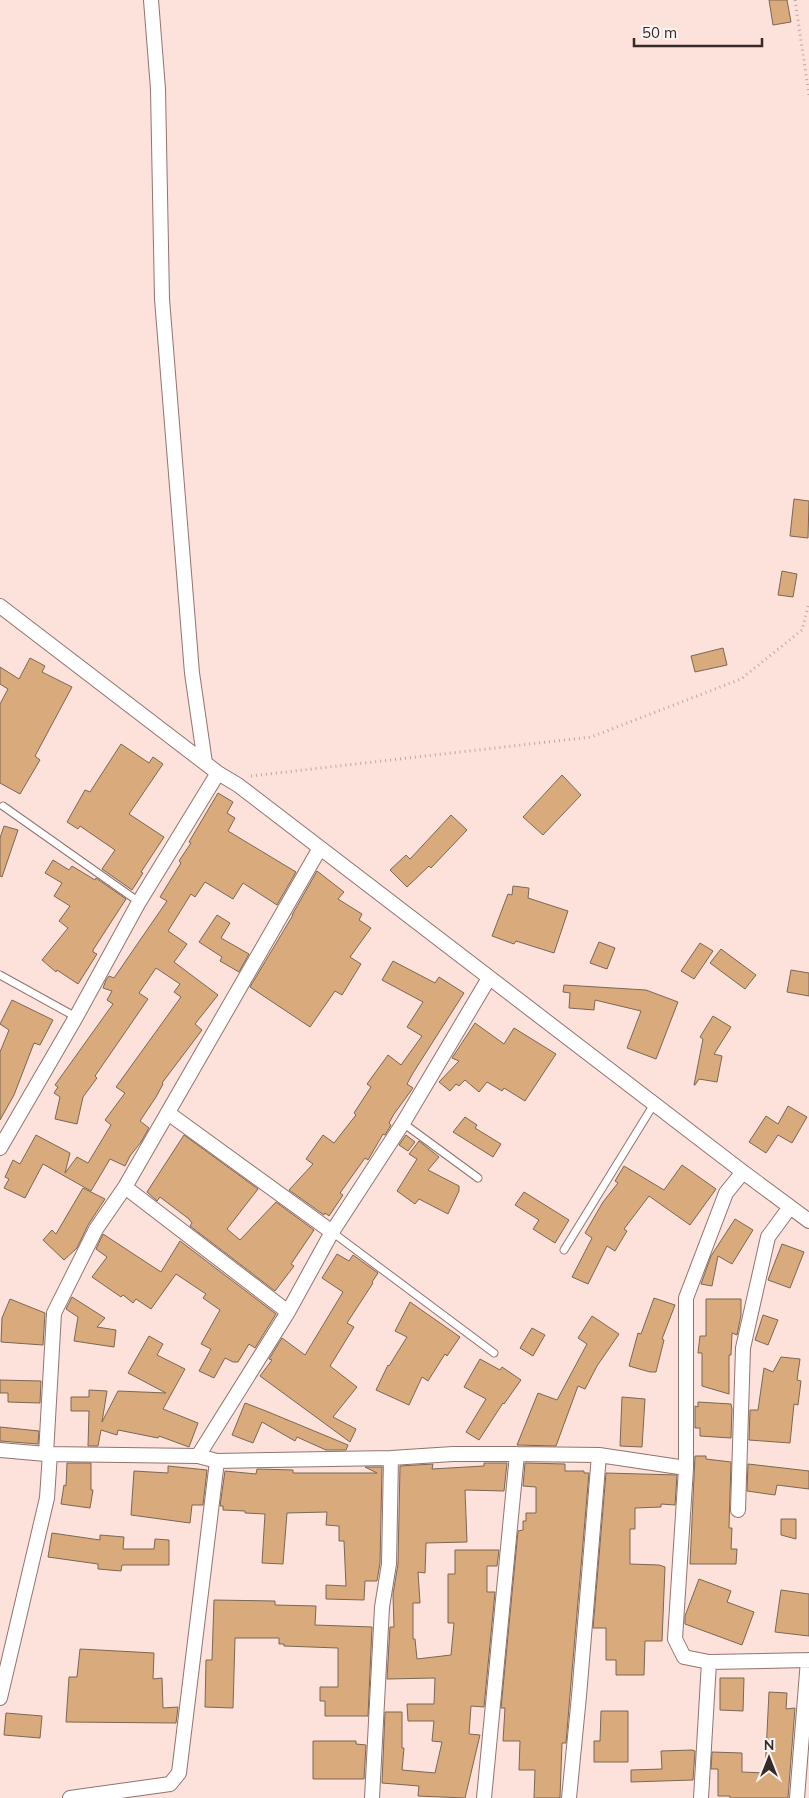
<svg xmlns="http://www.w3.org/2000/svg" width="809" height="1798" font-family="Mulish,sans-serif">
<rect width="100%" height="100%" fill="#fde2dc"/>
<path fill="#d9aa7c" stroke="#7b6754" d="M769,0h18l4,22 -18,3z
M794,499l15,2 -1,37 -18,-2z
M782,571l15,3 -4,23 -15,-2z
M723,648l4,17 -32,7 -4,-16z
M30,658l15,8 -3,6 30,15 -37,69 5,4 -20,34 -20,-11v-79l8,-15 -8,-5v-17l19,12z
M121,744l28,19 4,-6 10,7 -34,50 35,23 -23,35 2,1 -11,17 -30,-21 13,-19 -35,-24 -2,3 -11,-7 18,-32 5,2z
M562,775l19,20 -38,40 -20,-18z
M218,793l15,9 -6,11 8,5 -7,13 68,41 -19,33 -34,-22 -10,16 -28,-17 -10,15 -4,-3 -23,37 19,13 -13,18 44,33 -23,29 7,6 -40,53 1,1 -7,13 -16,24 9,7 -8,14 -11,14 -5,10 -15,-7 -19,32 -48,-27 -18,34 -21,-10 5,-9 -4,-2 8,-17 7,4 16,-29 34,18 -5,20 12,-16 11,6 23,-38 -6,-5 20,-27 -9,-6 65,-90 -7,-5 6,-8 -24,-16 -17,25 9,6 -53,77 2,2 -14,19 -6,27 -22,-5 5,-22 -6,-4 4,-6 -3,-2 58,-81 -6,-4 5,-9 -9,-3 3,-8 3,-4 5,2 53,-77 -7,-4 21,-34 -2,-2 12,-18 -2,-1z
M451,815l16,15 -36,38 -2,-2 -22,21 -17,-17 16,-15 4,4z
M4,826l14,4 -16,47 -2,-1v-38z
M53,860l16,10 3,-4 23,14 1,-2 30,21 -33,51v2l4,2 -19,30 -21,-14 -1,2 -14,-12 26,-32 -9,-7 11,-15 -16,-10 8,-13 -17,-10z
M317,871l27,21 -6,7 24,15 -3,6 12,8 -21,29 11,7 -19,31 -7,-4 -25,36 -60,-40 43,-72h-1z
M513,886l16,2 -1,10 40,13 -14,42 -38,-12 -2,3 -22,-8 16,-42 4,1z
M217,915l13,8 -9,15 28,16 -10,18 -19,-11 2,-4 -23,-15z
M599,942l16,6 -8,21 -17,-6z
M700,943l13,8 -19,28 -13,-8z
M721,949l35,26 -11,14 -35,-26z
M393,961l42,22 4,-6 25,16 -51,80 -6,11 6,4 -19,26 -5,9 2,2 -6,10 -2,-1 -15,26 -3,-2 -25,35 3,2 -14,21 -4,-3 -1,2 -35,-25 24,-26 -7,-5 17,-24 11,8 22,-28 -2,-2 17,-26 -4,-3 21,-29 13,10 21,-29 -15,-9 16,-25 -41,-22z
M791,970l18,3v23l-22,-4z
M564,985l82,5 32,12 -22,57 -29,-11 14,-37 -46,-11 -1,10 -25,-2 1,-15 -7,-1z
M12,1000l41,20 -13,25 -6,-2 -20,52 -14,25v-68l9,-22 -9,-6z
M713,1016l18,11 -17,27 8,2 -5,26 -18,-3 -4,6h-1l9,-46 -3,-2z
M475,1023l29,21 10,-16 42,26 -31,47 -21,-13 -2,3 -15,-9 -8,10 -14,-12 -6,6 -3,-2 -6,7 -11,-9 20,-21 -7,-3z
M788,1106l19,11 -15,26 -14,-8 -12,18 -17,-11 17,-26 12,8z
M465,1117l12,8 -2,3 26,16 -8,13 -40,-25z
M184,1135l74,54 -31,40 13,11 36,-38 38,28 -23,34 3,2 -19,25 -85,-65 2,-3 -3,-4 -29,-22 -3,4 -10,-9z
M406,1135l9,7 -7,9 -9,-6z
M419,1141l20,16 -11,13 31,16v5l-11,23 -29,-15 -4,5 -18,-13 20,-32 -8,-5z
M682,1165l34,24 -26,36 -41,-29 -25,33 3,2 -12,20 -8,-5 -19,38 -16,-7 20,-39 -7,-5 18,-31 15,-19 -3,-2 9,-15 40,24z
M83,1188l22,11 -17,26 -11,23 -13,12 -21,-20 9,-10 4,4z
M524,1192l45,28 -14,23 -22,-14 6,-9 -24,-15z
M735,1219l18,11 -21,34 -14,-8 -6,30 -11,-2 10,-28z
M103,1234l58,38 19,-31 96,73 -21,34 -6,-4 -11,18h-5l-8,-4 -11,20 -15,-7 12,-22 -10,-5 19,-34 -17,-12 3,-4 -30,-20 -25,35 -15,-10 -3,4 -10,-8 -2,2 -29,-20 15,-20 -11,-8z
M782,1244l22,8 -14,36 -22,-8z
M337,1254l12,7 4,-6 25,18 -6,9 1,1 -26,40 7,4 -24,39 27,21 -24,30 23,12 -6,13 -90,-66 12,-16 -3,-1 13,-21 23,17 38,-63 -21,-14z
M72,1297l33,21 -8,9 19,3 -2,17 -40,-6 4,-24 -12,-8z
M654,1298l21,7 -13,34 2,1 -8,32h-6l-21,-6 9,-33 3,1z
M10,1299l35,14 -2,32 -42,-3 1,-24z
M706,1299h35v16l-4,20 -5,-2 -1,22h-2v39l-27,-8v-33h-4l2,-17h6z
M410,1302l50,35 -13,19 -2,-2 -17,27 -6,-4 -13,28 -33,-15 12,-25 1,1 18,-29 -12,-6z
M763,1315l15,5 -10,25 -13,-5z
M592,1316l27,18 -22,32 -12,23 -7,-3 -22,60 -39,-1 21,-52 19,7 30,-56 -9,-6z
M532,1328l13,7 -12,21 -13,-8z
M149,1336l14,8 -6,11 28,14 -22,40 35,14 -9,24 -30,-11 -1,2 -40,-8 -1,5 -16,-5 -3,16h-10l1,-35h-18v-14h18v-7l18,1 -5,31 16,-31 48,2 -38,-20z
M781,1357l19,2 -3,21 4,1 -3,24 -4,-1 -4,39 -41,-3 1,-30h8l6,-42 9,4z
M480,1359l20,11 2,-3 19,13 -17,24 -1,-1 -24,37 -13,-8 20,-33 -22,-12z
M0,1380l41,1 -1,22 -32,-1v-9h-8z
M622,1397l23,2 -3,48 -22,-1z
M698,1402l33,2 1,5 -1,29 -31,-2v-8h-5v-22l3,1z
M245,1403l21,8 82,34 -2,5h-20l-29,-13 -2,4 -33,-19 -9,21 -21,-8z
M0,1427l39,4 -1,13 -38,-3z
M695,1456h11v3l25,3 -2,66h3l-1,21h6l-1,15h-46z
M67,1463h24v27h2l-3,18 -29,-4 3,-19 2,1z
M484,1463h23l-3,28 -39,-1 2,52 -41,1 -1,30 -7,-1 2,31h-7v36h2l2,20 34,-4 3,-32h-6v-49h7v-24h44l-2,16h-10v26h8l-11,115 -13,-1 -2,28 11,1 -15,63 -47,-2 1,-10 -37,-3 3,-71h17v36h2l-2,22 33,3 7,-31 -10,-1 2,-20h-26l-1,-17h27l1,-26 -48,1 3,-52h4l-1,-33 5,-30 2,-98 33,-2 -1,5 52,-3z
M525,1463l40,1v7h19v2h5l-19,222 -4,48h-4l-2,55h-26l1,-28h-16l1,-29h-17l2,-33h-4l17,-177 5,-1v-9h3v-8h10v-26l-13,-1z
M748,1464l61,7v18l-32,-4 -2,10 -28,-4z
M168,1466l39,4 -4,35h-11l-2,18 -59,-8 3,-44 34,2z
M365,1467h17l-2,96 -3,18h-12l-1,19 -38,-1v-14l20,1 -2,-45h-5v-15l-13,-1 1,-13 -40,1 -4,51 -21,-1 3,-49 -20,-1v-2l-22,-1v-4h-3l5,-35 31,3 1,-5 36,1v3h84z
M606,1473l71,2 -2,30 -14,-1v3l-26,1v21h-5v35l29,1 6,2 -3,74h-17l-1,34h-28v-15h-10v-32h-13z
M781,1519h15v20l-15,-4z
M52,1533l48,7v-5l24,2 -1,12h31l1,-10 14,1v25h-47l-1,6 -23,-2v-5l-50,-7z
M699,1579l32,12 -4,11 27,10 -12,33 -57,-21v-8z
M781,1590l28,4v42l-34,-4z
M214,1600l61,1v4l41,1 -1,19 57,2 -4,89h-43v-15h-5v-14h18v-39l-54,-2v-2h-5v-6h-44l-2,70 -28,-1 1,-47h6z
M80,1649l74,4 -1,26 9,-1 1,30 15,-1 -2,16 -110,-1 3,-45h8z
M720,1678h24l-1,33 -23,-1z
M769,1692l18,1 -1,16 9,-1 -7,90h-58v-2h-12v-27h-7l1,-17 30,1v19l23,1z
M601,1711h27v51h-34v-21h6z
M6,1713l36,3 -2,22 -36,-3z
M313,1741h43v3l10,1 -2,34h-51z
M692,1750l3,1 -2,29 -62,2v-12l31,-1 -1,-18z"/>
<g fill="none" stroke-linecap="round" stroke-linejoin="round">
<g stroke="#92746d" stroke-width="9">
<path id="lane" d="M3,806l136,96
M0,975l76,42
M403,1123l75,55
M332,1232l162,121
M564,1250l90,-146"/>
</g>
<g stroke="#92746d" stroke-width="16">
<path id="street" d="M151,0l7,89 4,210 30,374 13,90
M0,606l218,167 20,12 505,387 66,49
M168,1113l164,119
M0,1148l76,-131 63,-115 79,-129
M743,1172l-17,21 -40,105v170l-11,171 9,18 25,5 100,-2
M125,1187l163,125
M0,1450l46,4 152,2 19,5 174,-3 62,-4h64l82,1 87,13
M46,1454l8,-141 42,-84 29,-42 195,-339
M198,1456l90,-144 44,-80 71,-109 86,-145
M738,1510l5,-162 25,-111 22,-30
M0,1698l47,-200 3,-45
M70,1798l100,-14 9,-11 38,-312
M372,1798l10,-191 7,-43 2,-106
M484,1798l33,-344
M569,1798l10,-102 20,-241
M701,1798l8,-136
M797,1798l11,-138"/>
</g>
<path stroke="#bda6a1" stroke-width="3" stroke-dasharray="1 4" stroke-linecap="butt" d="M795,0l14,95
M251,776l340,-39 150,-58 61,-49 7,-27"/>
<use href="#lane" stroke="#fff" stroke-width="7"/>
<use href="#street" stroke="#fff" stroke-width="14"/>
</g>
<g transform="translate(769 1758)" stroke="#fbf4f3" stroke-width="4" paint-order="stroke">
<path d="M0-4L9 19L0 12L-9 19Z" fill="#372a27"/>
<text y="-8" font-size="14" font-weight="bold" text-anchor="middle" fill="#372a27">N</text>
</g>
<path d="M634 38v8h128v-8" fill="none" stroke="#372a27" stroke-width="2.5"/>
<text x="642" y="38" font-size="15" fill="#372a27" stroke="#fbf4f3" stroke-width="4" paint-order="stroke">50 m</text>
</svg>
